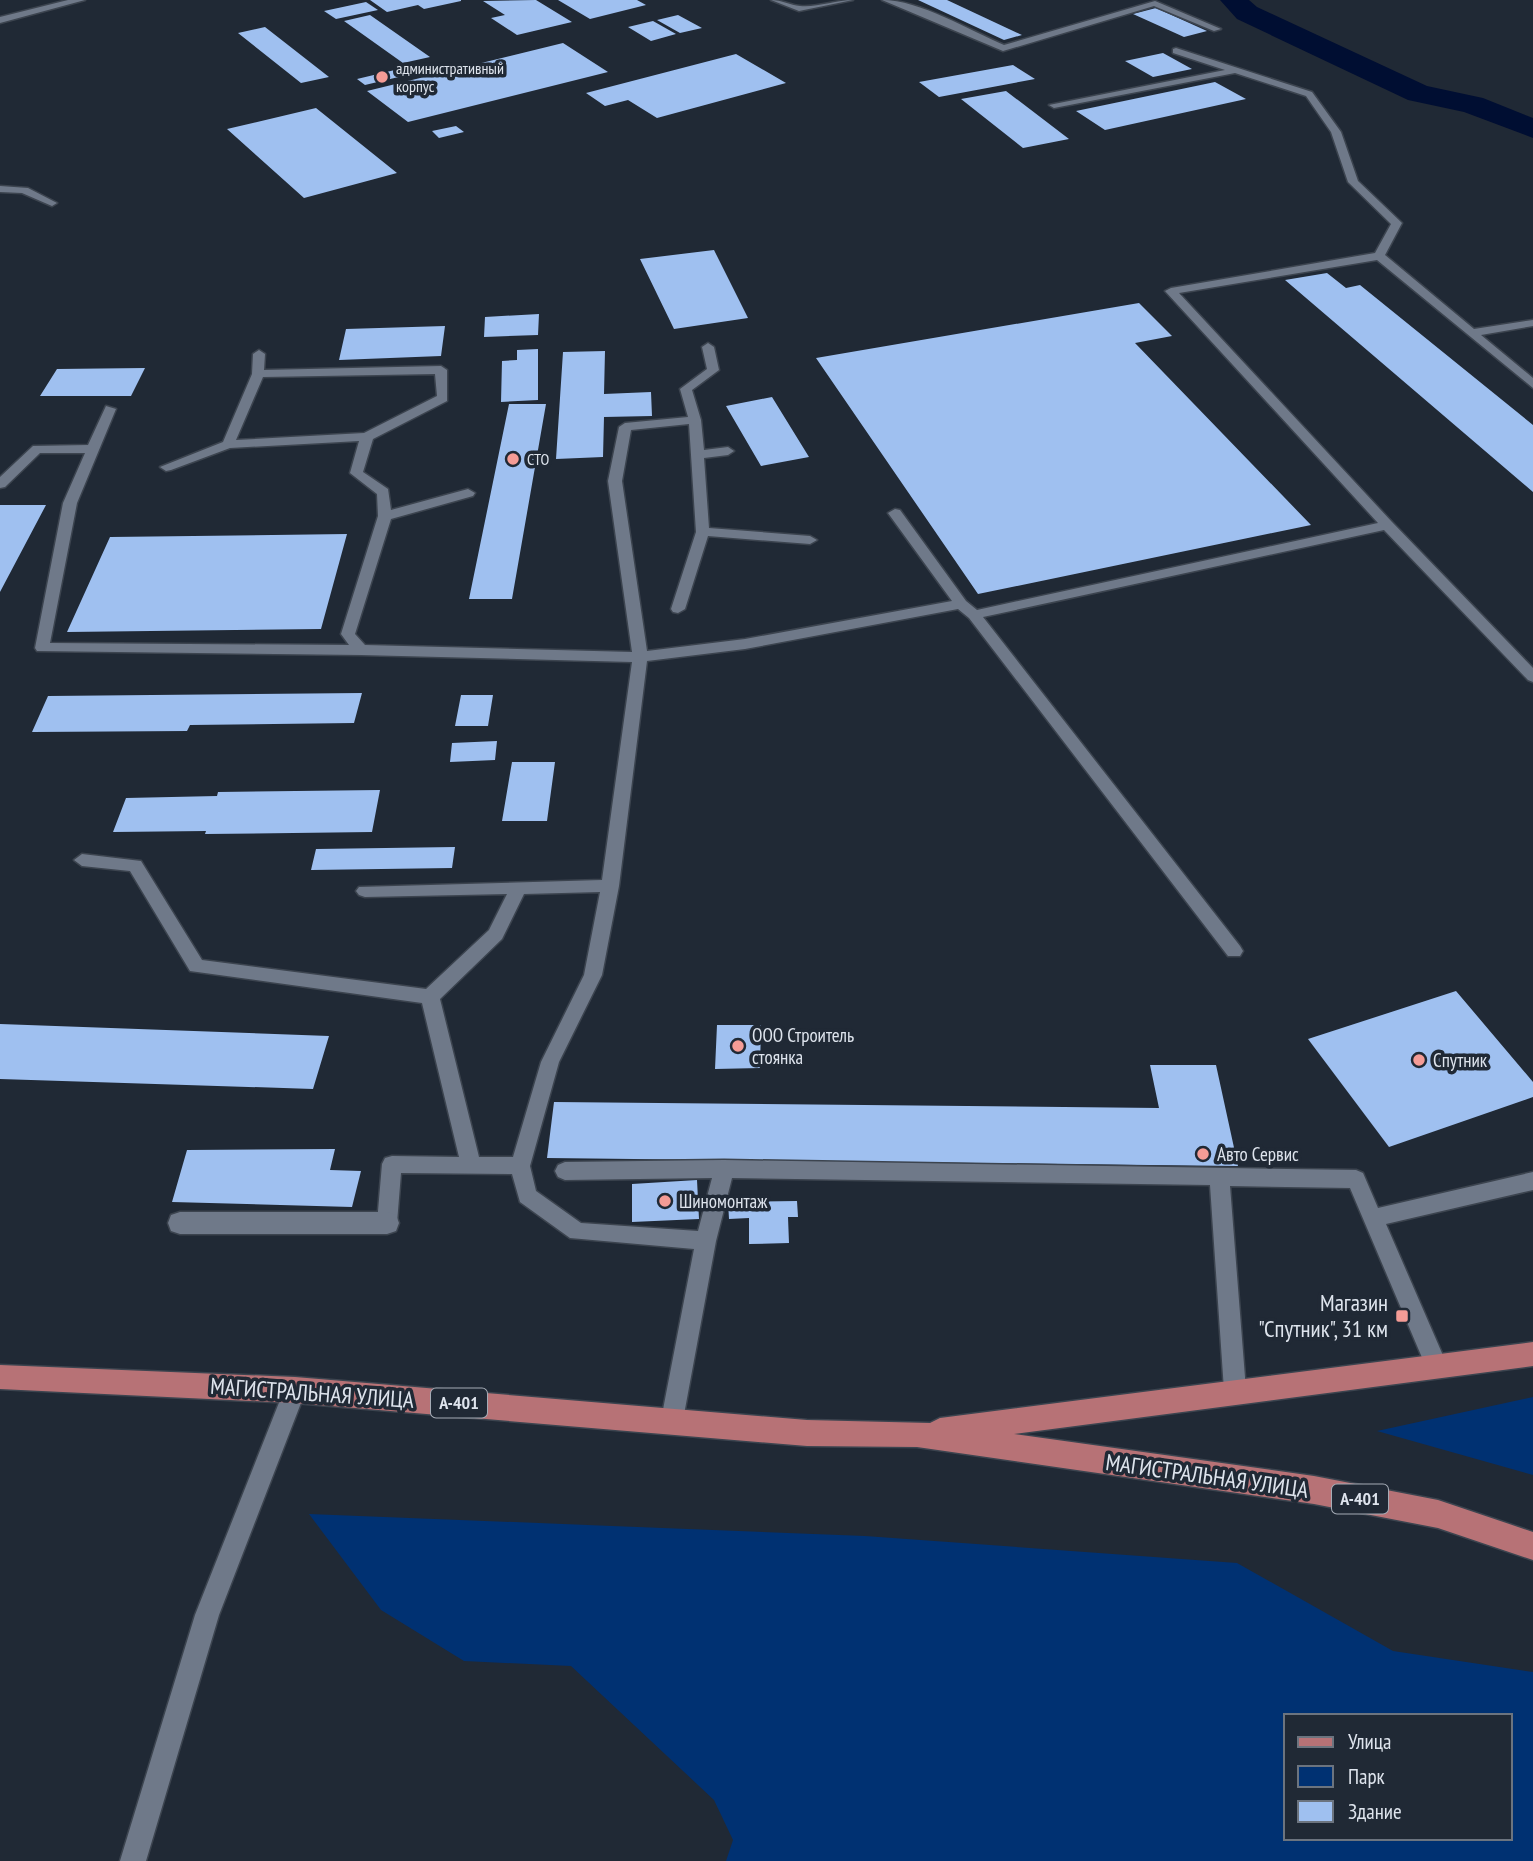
<svg xmlns="http://www.w3.org/2000/svg" width="1533" height="1861" font-family="'PT Sans Narrow',sans-serif">
<rect width="100%" height="100%" fill="#202935"/>
<path fill="#003172" fill-rule="evenodd" d="M1533,1397v78l-156,-44z
M309,1514l556,22 372,27 156,88 140,21v189h-807l7,-21 -19,-40 -143,-134 -107,-5 -83,-51zM1286,1716h224v122h-224z"/>
<g fill="none" stroke-linecap="round" stroke-linejoin="round">
<path fill="#000e32" fill-rule="evenodd" d="M1220,0h29l8,7 170,79 56,12 50,20v20l-69,-26 -56,-12 -171,-81z"/>
</g>
<path fill="#9fc0f0" d="M370,0h91v1l-37,8 -6,-4 -31,7z
M536,0l36,22 -55,13 -26,-17 14,-3 -22,-14z
M558,0h79l9,5 -56,14z
M918,0h29l75,35 -18,5z
M366,2l12,8 -42,9 -12,-8z
M1156,8l51,23 -23,6 -51,-23z
M370,15l60,42 -27,6 -59,-42z
M678,15l24,13 -22,5 -23,-13z
M653,21l23,13 -25,7 -23,-14z
M265,27l64,50 -28,6 -63,-50z
M563,43l45,29 -200,50 -41,-31z
M1163,53l29,16 -39,8 -28,-16z
M736,54l50,29 -129,35 -29,-18 -23,6 -19,-13z
M1013,65l22,14 -96,18 -20,-15z
M399,69l8,6 -42,10 -8,-6z
M1215,82l31,17 -141,31 -29,-19z
M1006,91l63,48 -46,9 -62,-49z
M316,108l81,65 -93,25 -77,-69z
M456,126l8,6 -25,6 -7,-7z
M714,250l34,68 -74,11 -34,-70z
M1327,273l19,15 14,-3 173,140v67l-248,-212z
M1139,303l33,33 -37,7 176,182 -333,69 -162,-236z
M539,314l-1,21 -54,2 1,-20z
M445,326l-4,30 -102,4 7,-31z
M538,349v51l-37,2 1,-41 15,-1v-10z
M605,351l-1,43 47,-2 1,24 -48,1 -1,40 -47,2 7,-107z
M145,368l-14,28h-91l17,-27z
M772,397l37,60 -48,9 -35,-60z
M509,404h37l-34,195h-43z
M0,505h46l-46,87z
M347,534l-26,95 -254,3 43,-95z
M362,693l-8,30 -164,2 -3,6 -155,1 16,-36z
M461,695h32l-5,31h-33z
M497,741l-2,19 -45,2 2,-19z
M512,762h43l-8,59h-45z
M380,790l-8,42 -167,2 1,-3 -93,1 13,-34 91,-2 1,-4z
M455,847l-3,21 -141,2 5,-21z
M1456,991l77,91v15l-144,50 -81,-108z
M0,1024l329,12 -16,53 -313,-10z
M717,1025h44l-1,43 -45,1z
M1150,1065h66l22,101 -691,-8 7,-56 605,6z
M335,1149l-5,21 31,1 -9,36 -180,-5 15,-52z
M697,1180l2,39 -67,3v-38z
M797,1201l1,16h-10l1,26 -40,1v-26l-20,1 -1,-17z"/>
<g fill="none" stroke-linecap="round" stroke-linejoin="round">
<g stroke="#3c444f" stroke-width="3">
<path id="service" d="M771,0c11,0 19,5 29,6 15,2 36,-6 53,-6l-54,11z
M882,0c38,0 87,30 122,45l151,-44 66,28 -7,2 -60,-25 -151,45z
M1176,48l136,44 29,40 17,49 44,42 -17,32 89,74 59,-9v6l-52,9 52,43v10l-156,-128 -198,33 213,229 141,146v14l-5,-2 -144,-150 -401,87 257,329 3,5 -3,5h-12l-259,-338 -11,-9 -213,40 -98,12 -28,225 -17,89 -43,87 -29,104 6,25 45,32 117,8 14,-53 -147,2 -7,-3 -3,-6 3,-6 7,-3 159,-2 632,10 7,3 15,35 155,-36v18l-147,34 62,143 -3,7 -8,3 -8,-3 -79,-186 -120,-2 16,204 -3,7 -8,4 -8,-4 -3,-7 -14,-205 -478,-7 -16,63 -33,179 -3,8 -8,3 -8,-3 -3,-8 33,-171 -124,-11 -50,-36 -8,-28 -111,-1 -4,50 -3,6 -7,3 -7,-3 -3,-6 5,-59 3,-6 7,-2 67,1 -37,-154 -232,-32 -60,-100 -48,-5 -8,-6 8,-6 59,7 61,99 224,29 63,-59 18,-36 -142,3 -6,-2 -3,-4 3,-4 243,-7 30,-218 -271,-7 -324,-4 -2,-3 28,-145 22,-50h-45l-35,34 -5,1v-11l33,-31 55,-1 18,-39 10,3 -39,94 -27,140 299,2 -8,-11 37,-118 -1,-22 -27,-21 9,-32 -129,7 -59,22 -5,1 -6,-4 63,-25 29,-68 1,-20 6,-4 6,4 -1,16 177,-4 6,4v31l-74,38 -10,33 25,17 3,21 77,-21 7,4 -2,3 -82,23 -36,115 10,11 267,7 -24,-171 11,-54 6,-4 63,-6 -8,-28 27,-20 -5,-22 6,-4 6,4 5,23 -27,20 9,30 3,30 24,-3 6,4 -6,4 -24,3 5,70 101,8 7,4 -7,4 -102,-8 -23,73 -7,4 -5,-1 -2,-3 25,-77 -7,-108 -58,6 -9,51 25,170 98,-12 207,-38 -64,-88 7,-4 5,1 66,91 11,9 401,-87 -213,-232 6,-3 204,-35 16,-29 -43,-42 -17,-50 -25,-36 -71,-23 -181,35 -5,-3 176,-35 -52,-17v-4zM435,374l2,22 -73,37 -128,7 27,-63zM600,892l-16,83 -43,87 -28,95h-34l-39,-158 62,-60 22,-45z
M0,186l28,2 29,15 -5,3 -30,-13 -22,-1z
M295,1379l8,4 3,7 -87,225 -73,246h-26l75,-246 89,-225 3,-7z"/>
</g>
<g stroke="#3c444f" stroke-width="3">
<path id="minor" d="M68,0h17l-85,23v-6z
M180,1212h207l9,3 3,8 -3,8 -9,3h-207l-9,-3 -3,-8 3,-8z"/>
</g>
<g stroke="#3c444f" stroke-width="3">
<path id="primary" d="M1533,1342v24l-519,68 300,42 124,24 95,32v28l-95,-32 -124,-24 -397,-57 -110,-1 -512,-43 -295,-14v-24l295,12 512,43 123,3 10,-5z"/>
</g>
<use href="#service" fill="#6f7989" fill-rule="evenodd"/>
<use href="#minor" fill="#6f7989" fill-rule="evenodd"/>
<use href="#primary" fill="#b77276" fill-rule="evenodd"/>
</g>
<g fill="#f59c96" stroke="#202935" stroke-width="2.5">
<circle cx="382" cy="77" r="7"/>
<circle cx="513" cy="459" r="7"/>
<circle cx="738" cy="1046" r="7"/>
<circle cx="1419" cy="1060" r="7"/>
<circle cx="1203" cy="1154" r="7"/>
<circle cx="665" cy="1201" r="7"/>
<rect x="1395" y="1309" width="14" height="14" rx="3.5"/>
</g>
<g text-anchor="middle" stroke-width="7" stroke-linejoin="round" paint-order="stroke">
<g font-size="16" fill="#dee4ed" stroke="#202935" text-anchor="start">
<text x="396" y="74">административный<tspan x="396" dy="18">корпус</tspan></text>
<text x="527" y="465">СТО</text>
</g>
<g fill="#202935" stroke="#a5acb6" stroke-width="2">
<rect x="431" y="1388.5" width="56" height="29" rx="5"/>
<rect x="1332" y="1484.5" width="56" height="29" rx="5"/>
</g>
<g font-size="18" font-weight="bold" fill="#dee4ed">
<text x="459" y="1409">А-401</text>
<text x="1360" y="1505">А-401</text>
</g>
<g font-size="19" fill="#dee4ed" stroke="#202935" text-anchor="start">
<text x="752" y="1042">ООО Строитель<tspan x="752" dy="22">стоянка</tspan></text>
<text x="1433" y="1067">Спутник</text>
<text x="1217" y="1161">Авто Сервис</text>
<text x="679" y="1208">Шиномонтаж</text>
</g>
<g font-size="23" fill="#dee4ed" stroke="#202935" text-anchor="end">
<text x="1388" y="1311">Магазин<tspan x="1388" dy="26">"Спутник", 31 км</tspan></text>
</g>
<g font-size="23" fill="#dee4ed" stroke="#202935">
<text transform="translate(312 1393) rotate(4)" y="8">МАГИСТРАЛЬНАЯ УЛИЦА</text>
<text transform="translate(1207 1476) rotate(8)" y="8">МАГИСТРАЛЬНАЯ УЛИЦА</text>
</g>
</g>
<rect x="1284" y="1714" width="228" height="126" fill="#202935" stroke="#6c747f" stroke-width="2"/>
<rect x="1298" y="1737" width="35" height="10" fill="#b77276" stroke="#6c747f" stroke-width="2"/>
<text x="1348" y="1749" font-size="21" fill="#dee4ed">Улица</text>
<rect x="1298" y="1766" width="35" height="21" fill="#003172" stroke="#6c747f" stroke-width="2"/>
<text x="1348" y="1784" font-size="21" fill="#dee4ed">Парк</text>
<rect x="1298" y="1801" width="35" height="21" fill="#9fc0f0" stroke="#6c747f" stroke-width="2"/>
<text x="1348" y="1819" font-size="21" fill="#dee4ed">Здание</text>
</svg>
